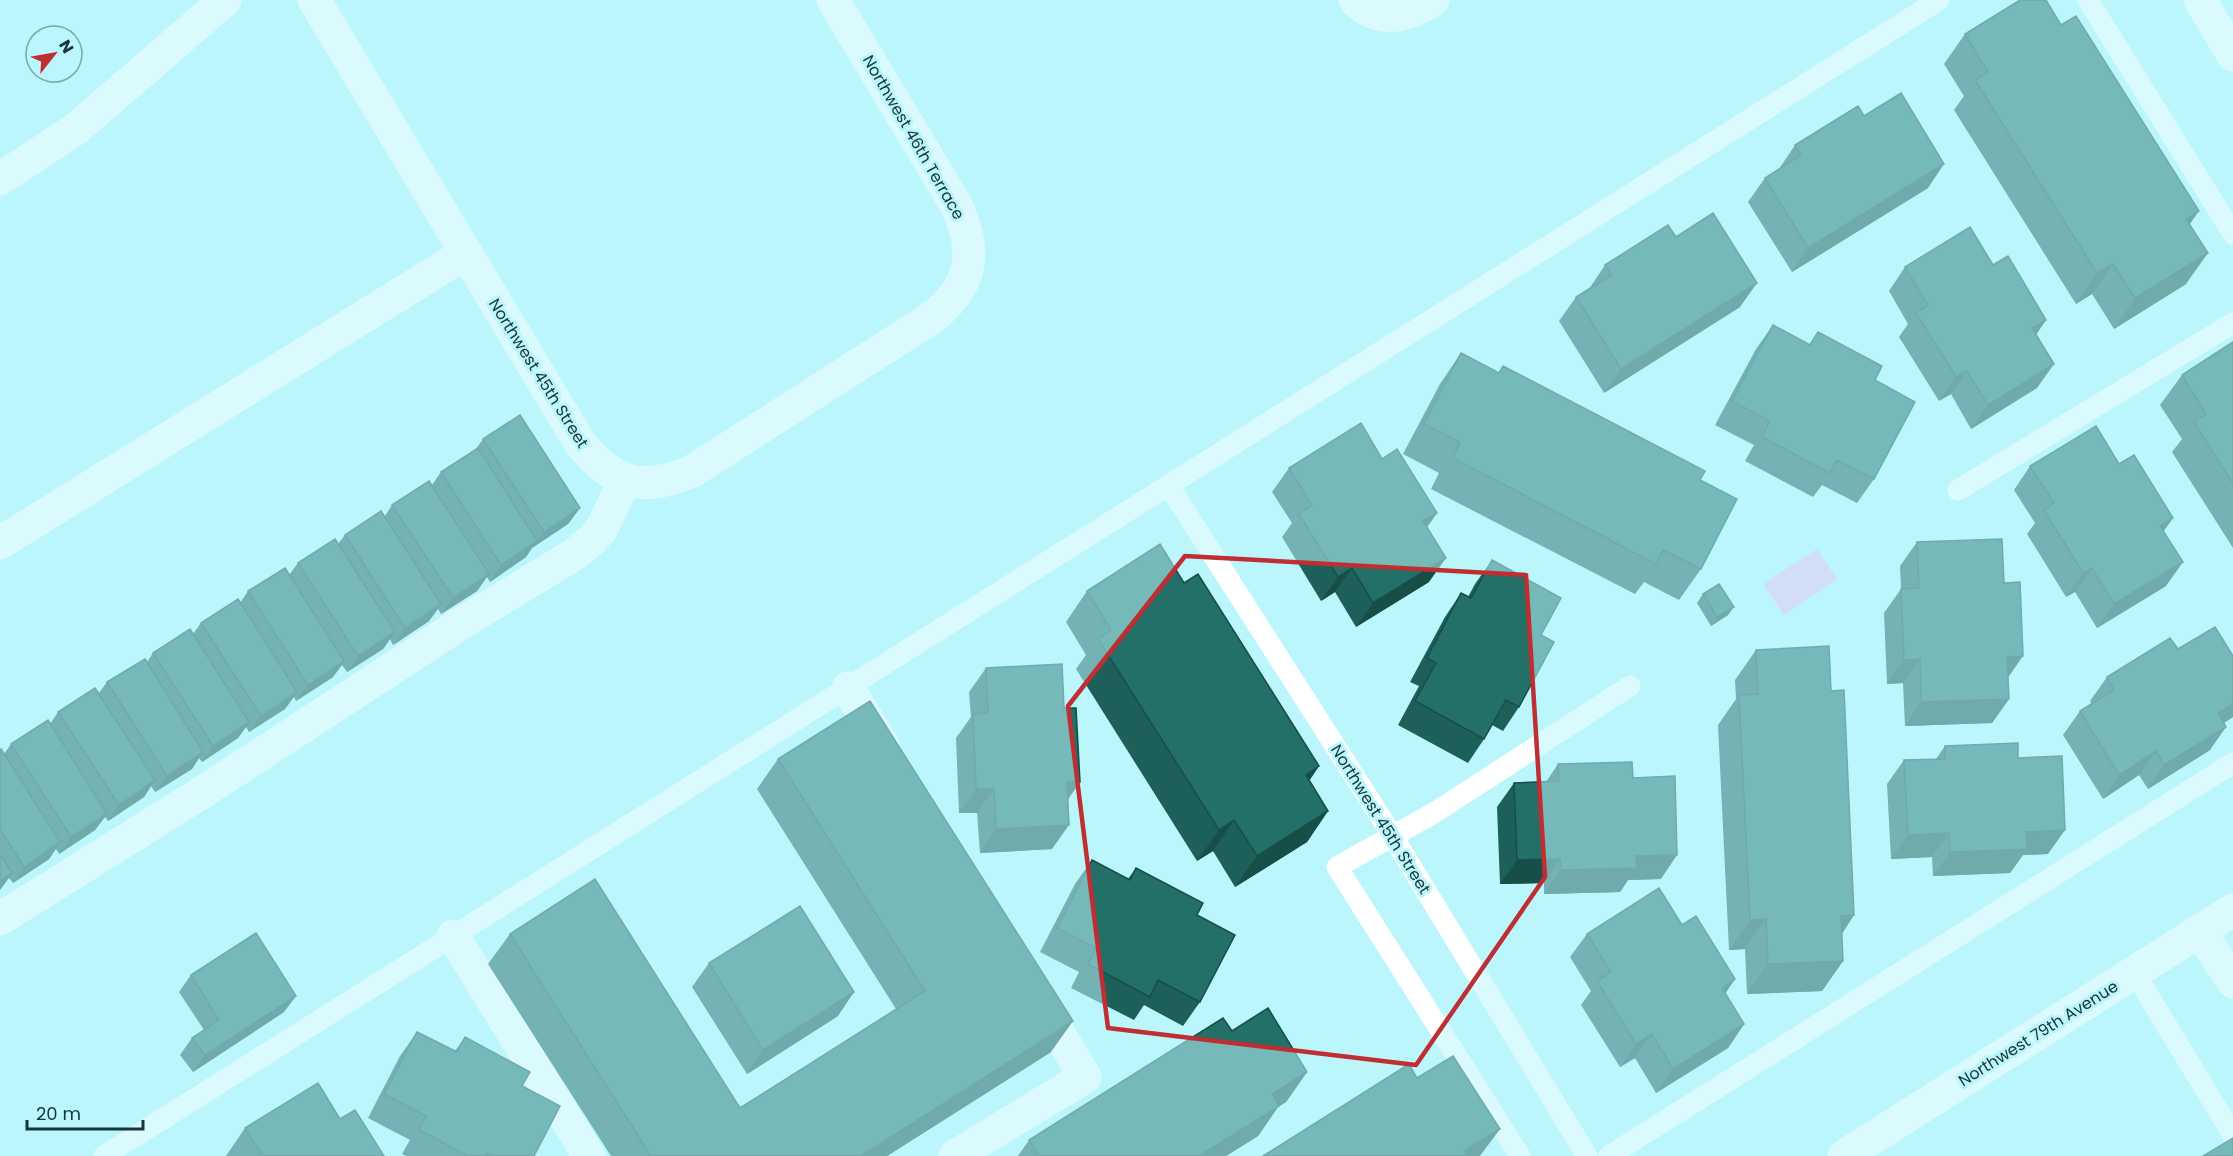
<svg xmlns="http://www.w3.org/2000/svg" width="2233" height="1156" font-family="Poppins,sans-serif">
<rect width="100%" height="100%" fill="#bbf6fd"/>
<path fill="#eec1f0" d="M1817,549l20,30 -53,36 -21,-31z"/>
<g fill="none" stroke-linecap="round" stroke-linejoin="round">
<path stroke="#fff" stroke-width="21" d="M2088,0l145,234
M1169,486l223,349 195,321
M1958,490l275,-167
M2134,972l99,163
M104,1156l1835,-1156
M1520,1156l-183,-289 97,-54 196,-127
M1609,1156l624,-393"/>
<path stroke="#fff" stroke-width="33" d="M314,0l266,443c35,42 60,49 111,29l242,-155c42,-34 44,-68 22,-114l-122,-203
M1355,0c25,24 51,17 78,0
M2200,0l33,55
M0,179l77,-51 148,-128
M0,543l466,-290
M848,688l35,57
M0,919l209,-131 259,-169 107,-65 18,-15 9,-11 23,-48
M2200,931l33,51
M453,936l136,220
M955,1156l130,-79 -47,-78"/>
<path stroke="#fff" stroke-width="33" d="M1844,1156l389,-246"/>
</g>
<path fill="#1d6059" d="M1965,34l225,190 -4,60 -72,45 -22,-35 -16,10 -122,-194 10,-14 -20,-32z
M1864,116l64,72 -136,84 -44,-70 17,-24 14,-9 16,-24z
M1676,237l64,70 -136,86 -45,-72 17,-24 13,-8 16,-24z
M1993,265l53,55 -10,15 1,53 -66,41 -20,-35 -12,7 -40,-64 9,-13 -19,-33 16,-24z
M1773,325l36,20 9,-13 57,48 -1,99 -17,24 -35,-18 -9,12 -68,-36 9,-16 -39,-20 41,-76z
M2233,342v206l-61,-96 10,-13 -22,-34 22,-30z
M1461,353l37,20 5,-7 197,114 1,89 -22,31 -35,-18 -9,12 -204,-105 8,-16 -36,-19 37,-70z
M483,439l97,69 -12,16 -36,24 -6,9 -36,25 -3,-5 -10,14 -36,23 -3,-5 -9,12 -36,24 -3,-6 -7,10 -36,23 -5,-7 -9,12 -37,24 -2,-4 -9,12 -36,23 -3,-5 -8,11 -36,24 -3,-4 -7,11 -37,23 -4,-6 -7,11 -36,24 -3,-4 -10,13 -36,24 -3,-5 -7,10 -36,24 -4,-5 -9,12v-140l4,4 7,-10 39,-20 8,-12 41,-19 8,-11 40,-20 6,-9 40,-19 8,-11 39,-20 8,-12 41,-16 9,-12 40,-19 7,-9 40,-19 7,-11 40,-20 9,-13 35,-23z
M1382,459l55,54 -10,14 2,55 -73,45 -21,-35 -14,9 -39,-64 10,-14 -20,-31 17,-24z
M2119,464l54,54 -10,13 3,55 -69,42 -22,-36 -9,5 -39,-63 8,-11 -21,-33 16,-24z
M1917,542l91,136 1,21 -17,24 -87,3 -2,-43 -16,1 -3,-71 17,-24 -1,-23z
M1492,560l49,75 -22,72 -16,24 -11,-6 -8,14 -16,24 -70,-38 21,-39 -9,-4 35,-65 16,-24 7,4 7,-13z
M1087,591l232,175 -10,15 19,30 -21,31 -72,45 -22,-36 -16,10 -121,-192 10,-14 -20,-33z
M1703,594l25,21 -17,11 -14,-23z
M2178,649l55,7v61l-9,6 -14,27 -62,39 -9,-14 -36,24 -40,-64 17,-24 12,-7 -2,-3 17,-24z
M1756,650l75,41 23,224 -12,19 1,27 -21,30 -75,3 -2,-45 -16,1 -11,-225 18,-26 -1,-19z
M986,668l78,40 16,74 -12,17 -16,50 -72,4 -3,-40h-18l-3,-75 15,-21 -2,-25z
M1945,746l73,12 30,96 -25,1 -13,18 -77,3 -1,-19 -41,2 -4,-75 17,-24 32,-1z
M778,759l273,293 -164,104h-276l-123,-192 22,-30 230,174 156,-99 -139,-220z
M1558,764l75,14 28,101 -33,1 -8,12 -76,2v-11l-44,1 -3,-77 17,-24 32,-1z
M1092,860l36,19 8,-11 61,47 3,87 -17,24 -39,-21 -10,15 -63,-32 8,-16 -39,-20 35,-68z
M1682,925l53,54 -10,15 19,30 -16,24 -72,45 -21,-35 -15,9 -39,-62 10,-14 -21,-34 17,-23z
M709,963l129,53 -91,58 -55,-87z
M191,975l93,37 -91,60 -13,-17 12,-17 12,-8 -25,-38z
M1232,1031l75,41 -21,30 -8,5 -20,29 -32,20h-208l11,-16z
M417,1032l38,19 10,-14 57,49 12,70h-128l-4,-2 8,-14 -42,-22 32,-62z
M340,1119l44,37h-158l19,-28z"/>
<path fill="#184e48" d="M1944,164l-16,24 -136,84 16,-24z
M2199,211l-21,30 8,-22z
M2208,253l-22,31 -72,45 21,-31z
M2113,264l-21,30 -16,10 21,-31z
M1757,283l-17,24 -136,86 17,-24z
M2046,320l-17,24 3,-16z
M2054,364l-17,24 -66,41 17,-24z
M1967,371l-16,23 -12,7 17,-24z
M580,508l-12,16 -36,24 -6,9 -36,25 11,-17 36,-24 7,-9z
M1437,513l-17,24 3,-16z
M2173,518l-17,24 4,-16z
M1446,558l-17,24 -73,45 17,-24z
M2183,562l-17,24 -69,42 17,-24z
M1352,568l-17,24 -14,9 17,-24z
M2092,568l-17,24 -9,5 17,-24z
M489,574l-12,17 -36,23 12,-16z
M441,604l-12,17 -36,24 12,-17z
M1734,607l-6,8 -17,11 6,-9z
M395,632l-12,17 -36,23 11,-16z
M2023,656l-16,23v-22z
M1920,659l-17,24 -16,1 17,-24z
M344,661l-11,16 -37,24 12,-16z
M297,692l-12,17 -36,23 12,-16z
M2009,699l-17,24 -87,3 16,-24z
M2233,704v13l-32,20 17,-24z
M249,722l-11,16 -36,24 11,-16z
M2226,727l-16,23 -62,39 16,-24z
M2156,751l-17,24 -36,24 16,-24z
M203,752l-11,17 -37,23 12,-16z
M1319,766l-21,31 8,-22z
M155,780l-11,17 -36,24 11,-16z
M1067,782h13l-17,24z
M976,789h18l-17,24h-18z
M1328,811l-21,31 -72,45 22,-31z
M107,814l-12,16 -36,24 12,-17z
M1234,820l-21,31 -16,10 22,-31z
M1069,825l-17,24 -72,4 16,-24z
M2065,830l-17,24 -25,1 -13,18 -77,3 17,-24 76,-20z
M1949,833l-17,24 -41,2 17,-24z
M60,842l-11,17 -36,24 11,-16z
M1677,855l-16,24 -33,1 -8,12 -76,2 17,-24 75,-14z
M1560,859l-16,24 -44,1 17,-24z
M12,873l-12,17v-9z
M1854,915l-21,31 8,-30z
M1766,919l-21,30 -16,1 21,-30z
M1843,961l-21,30 -75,3 21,-30z
M1735,979l-17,24 4,-15z
M854,992l-16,24 -91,58 16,-24z
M296,996l-12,16 -91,60 12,-17z
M1073,1021l-22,31 -164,104h-26z
M1744,1024l-16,24 -72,45 17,-24z
M1652,1034l-17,24 -15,9 16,-23z
M1307,1072l-21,30 -8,5 -20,29 -32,20h-27l73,-62z
M1500,1129l-20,27h-19l3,-5z"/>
<path fill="#227067" stroke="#184e48" stroke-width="1.5" d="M2020,0h26l15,25 15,-9 123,195 -13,8 22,34 -73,45 -22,-34 -16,9 -122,-193 13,-8 -23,-38z
M1901,93l43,71 -136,84 -43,-70 36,-23 -6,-10 63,-39 6,10z
M1713,213l44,70 -136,86 -45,-72 36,-22 -7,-10 63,-40 8,12z
M1970,227l23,38 15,-9 38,64 -14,8 22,36 -66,41 -21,-34 -11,6 -40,-64 12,-8 -23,-38z
M1773,325l37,20 8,-13 64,34 -7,14 40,22 -41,77 -37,-19 -7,13 -68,-36 8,-16 -38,-20z
M2233,342v142l-39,-62 12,-8 -24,-39z
M1461,353l38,20 4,-7 202,105 -5,9 37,19 -36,70 -38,-19 -7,14 -203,-106 7,-16 -36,-18z
M520,415l60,93 -36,24 -61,-93z
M1361,423l21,36 15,-10 40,64 -14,8 23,37 -73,45 -21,-35 -14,9 -39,-63 13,-9 -23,-37z
M2096,426l23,38 15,-9 39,63 -13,8 23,36 -69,42 -22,-36 -9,5 -39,-63 10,-7 -24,-37z
M478,448l59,93 -36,24 -60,-93z
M429,481l60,93 -36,24 -61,-93z
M381,511l60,93 -36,24 -60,-93z
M335,539l60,93 -37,24 -60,-93z
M2002,539l2,44 16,-1 3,74 -16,1 2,42 -88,3 -1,-43 -16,1 -3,-71 18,-1 -2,-46z
M1160,544l24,39 14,-9 121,192 -13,9 22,36 -71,45 -23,-36 -15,10 -121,-191 13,-9 -24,-39z
M1492,560l69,38 -20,37 13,7 -35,65 -13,-7 -22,39 -69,-38 21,-38 -9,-5 34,-65 10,5z
M285,568l59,93 -36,24 -60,-94z
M1719,584l15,23 -17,10 -14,-23z
M238,599l59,93 -36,24 -60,-93z
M2215,627l18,29v48l-15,9 8,14 -62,38 -8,-14 -37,24 -39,-64 34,-21 -7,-13 63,-39 8,11z
M190,629l59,93 -36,24 -60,-93z
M1829,646l2,45 13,-1 10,225 -13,1 2,45 -75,3 -2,-45 -16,1 -11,-225 19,-1 -2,-44z
M145,659l58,93 -36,24 -60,-94z
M1062,664l2,44h12l4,74h-13l2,43 -73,4 -2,-40h-18l-3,-75 15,-1 -2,-45z
M95,688l60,92 -36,25 -61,-93z
M870,701l203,320 -212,135h-210l-141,-222 85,-55 145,229 185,-117 -147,-232z
M48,720l59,94 -36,23 -60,-93z
M2018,743v15l44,-2 3,74 -39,2 1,17 -77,3 -1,-19 -41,2 -4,-75 41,-1v-13z
M1,749l59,93 -36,25 -24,-38v-79z
M1632,762l1,16 42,-2 2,79 -41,1 1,12 -76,2 -1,-11 -43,1 -3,-77 45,-2 -1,-17z
M0,854l12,19 -12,8z
M1092,860l38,20 6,-12 67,35 -6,12 38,20 -35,67 -42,-22 -8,17 -62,-33 8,-16 -39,-20z
M1659,888l23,37 14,-9 39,63 -13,9 22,36 -71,45 -21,-35 -16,10 -39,-63 14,-9 -24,-38z
M800,906l54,86 -91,58 -54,-87z
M256,933l40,63 -91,59 -13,-17 27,-18 -28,-45z
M1268,1008l39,64 -35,22 7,12 -80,50h-161l1,-1 -10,-15 194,-122 9,13z
M417,1032l40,20 8,-15 65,35 -8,14 38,20 -26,50h-41l-6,-3 -2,3h-17l-49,-26 7,-14 -42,-22z
M1453,1056l47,73 -36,22 3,5h-204l146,-92 8,14z
M318,1083l22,36 15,-9 29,46h-121l-18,-28z
M2233,1138v18h-30z"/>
<path d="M0 0H2233V1156H0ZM1185,556l341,19 19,302 -129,188 -308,-37 -40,-322z" fill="#bbf6fd" fill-opacity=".55" fill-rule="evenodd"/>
<path fill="none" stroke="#be2e32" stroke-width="4.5" stroke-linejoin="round" d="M1185,556l341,19 19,302 -129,188 -308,-37 -40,-322z"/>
<g text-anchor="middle" stroke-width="6" stroke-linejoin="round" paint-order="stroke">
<g font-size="16" fill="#163639" stroke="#bbf6fd">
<text transform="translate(914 137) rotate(60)" y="6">Northwest 46th Terrace</text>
<text transform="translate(539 373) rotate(58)" y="6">Northwest 45th Street</text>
<text transform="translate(1381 819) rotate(58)" y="6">Northwest 45th Street</text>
<text transform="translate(2038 1033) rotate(-32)" y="6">Northwest 79th Avenue</text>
</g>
</g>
<g transform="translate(54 54) rotate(59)"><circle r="28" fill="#bbf6fd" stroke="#79a9af" stroke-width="1.5"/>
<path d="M0-4.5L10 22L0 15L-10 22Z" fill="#be2e32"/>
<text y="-9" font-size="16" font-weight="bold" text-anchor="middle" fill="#163639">N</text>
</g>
<path d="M27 1120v9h116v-9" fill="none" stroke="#163639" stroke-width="3"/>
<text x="36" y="1120" font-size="18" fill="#163639" stroke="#bbf6fd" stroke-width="4.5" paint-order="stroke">20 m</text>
</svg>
